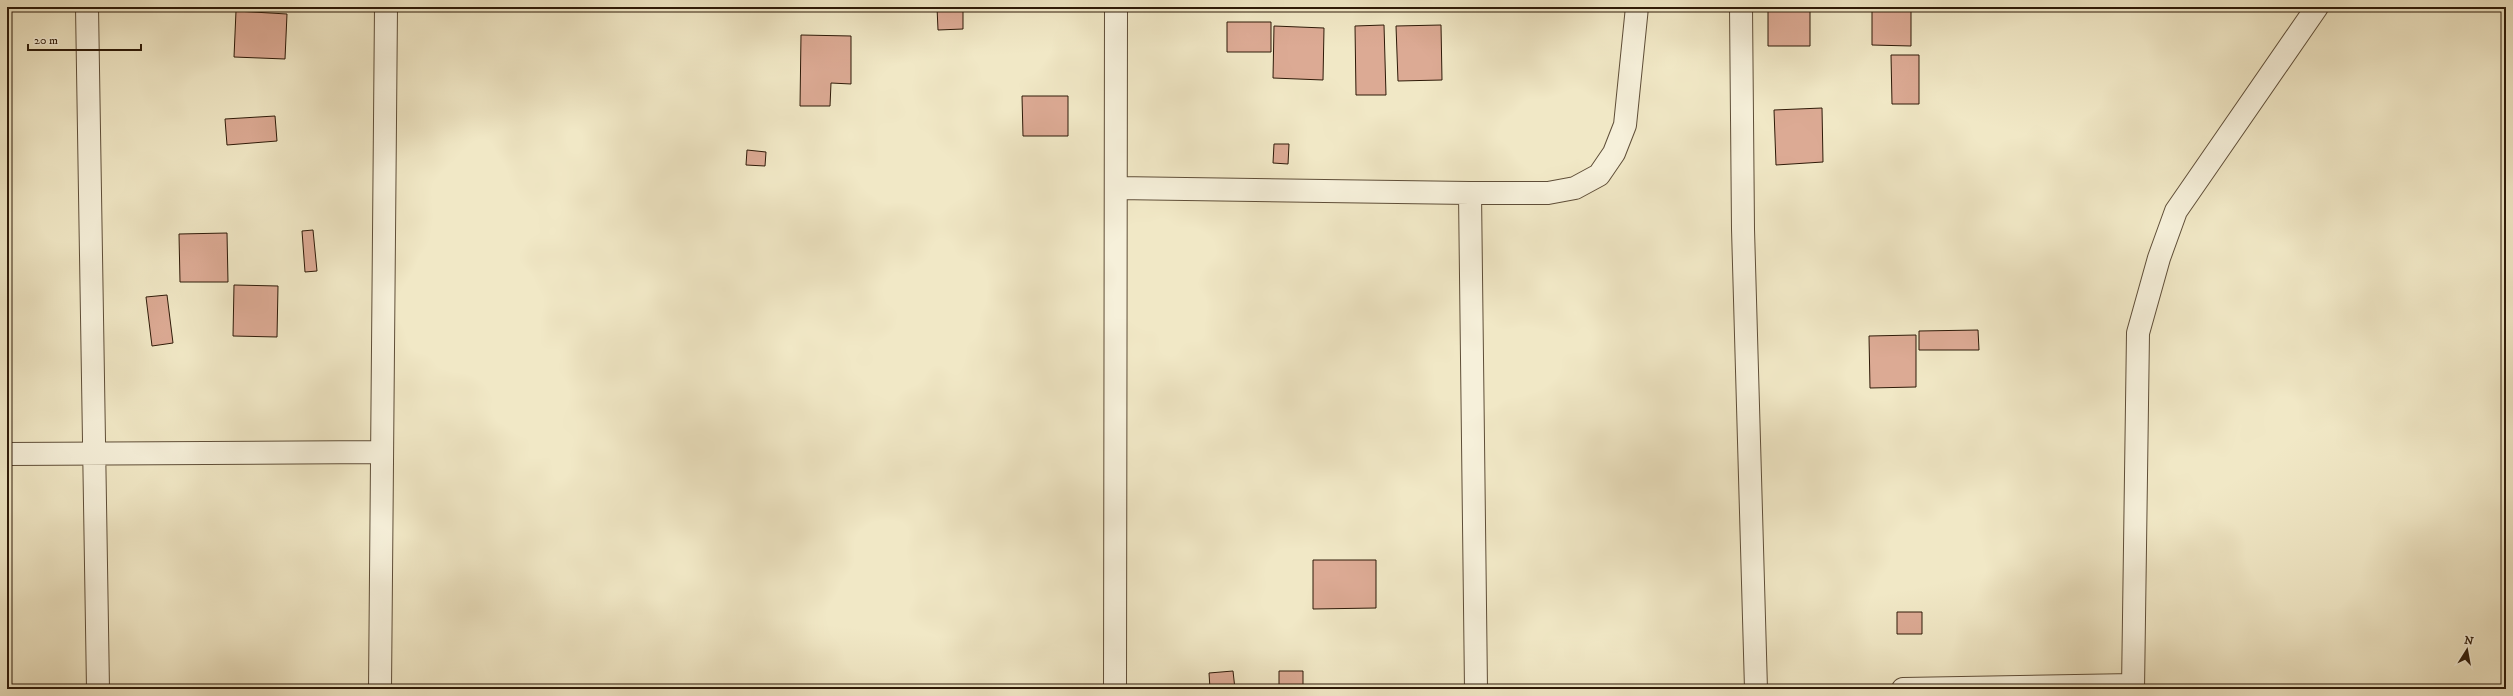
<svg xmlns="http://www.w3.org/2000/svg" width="2513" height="696" font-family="'IM FELL DW Pica',serif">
<rect width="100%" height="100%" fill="#f1e8c6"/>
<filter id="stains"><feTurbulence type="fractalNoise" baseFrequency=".005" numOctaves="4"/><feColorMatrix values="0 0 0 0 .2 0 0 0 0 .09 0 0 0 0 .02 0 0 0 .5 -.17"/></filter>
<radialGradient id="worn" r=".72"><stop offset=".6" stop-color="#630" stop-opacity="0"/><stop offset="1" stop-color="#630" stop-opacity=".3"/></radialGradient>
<path fill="#dcaa94" stroke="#2e1a08" d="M937,7h26v22l-25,1z
M1768,7h42v39h-42z
M1872,7h39v39l-39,-1z
M236,11l51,3 -2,45 -51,-2z
M1227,22h44v30h-44z
M1384,25l2,70h-30l-1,-69z
M1441,25l1,55 -44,1 -2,-55z
M1274,26l50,2 -1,52 -50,-2z
M801,35l50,1v48l-20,-1 -1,23h-30z
M1891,55h28v49h-27z
M1022,96h46v40h-45z
M1822,108l1,54 -47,3 -2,-55z
M275,116l2,25 -50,4 -2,-26z
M1274,144h15l-1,20 -15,-1z
M747,150l19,2 -1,14 -19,-1z
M313,230l4,41 -12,1 -3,-41z
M227,233l1,49h-48l-1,-48z
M234,285l44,1 -1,51 -44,-1z
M167,295l6,48 -21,3 -6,-49z
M1978,330l1,20h-60v-19z
M1916,335v52l-46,1 -1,-52z
M1313,560h63v48l-63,1z
M1897,612h25v22h-25z
M1233,671l2,18h-25l-1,-16z
M1279,671h24v18h-24z"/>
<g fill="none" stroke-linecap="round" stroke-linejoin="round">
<g stroke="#5f4e38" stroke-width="24">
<path id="minor" d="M87,7l11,682
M1741,7l2,222 13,460
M1117,188l353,5h78l27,-5 24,-13 15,-22 11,-28 12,-118
M1470,193l6,496
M7,454l375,-2
M380,689l6,-682
M1115,689l1,-682
M1903,689l230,-4
M2133,689l5,-356 21,-75 17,-47 141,-204"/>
</g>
<use href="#minor" stroke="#f6f0da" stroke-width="22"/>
</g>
<rect width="2513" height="696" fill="none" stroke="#f1e8c6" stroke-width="24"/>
<rect x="8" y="8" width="2497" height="680" fill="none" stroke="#2e1a08" stroke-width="2"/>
<rect x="12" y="12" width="2489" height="672" fill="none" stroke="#2e1a08"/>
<g transform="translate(2467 650) rotate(11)" stroke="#f6f0da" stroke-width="3" paint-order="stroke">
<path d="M0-3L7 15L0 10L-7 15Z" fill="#2e1a08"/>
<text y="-6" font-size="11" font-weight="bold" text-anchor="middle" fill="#2e1a08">N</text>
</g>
<path d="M28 44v6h113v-6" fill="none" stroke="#2e1a08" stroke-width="2"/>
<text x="34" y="44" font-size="12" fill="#2e1a08" stroke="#f6f0da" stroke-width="3" paint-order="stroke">20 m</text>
<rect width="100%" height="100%" filter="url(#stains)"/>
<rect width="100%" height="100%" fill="url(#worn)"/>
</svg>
